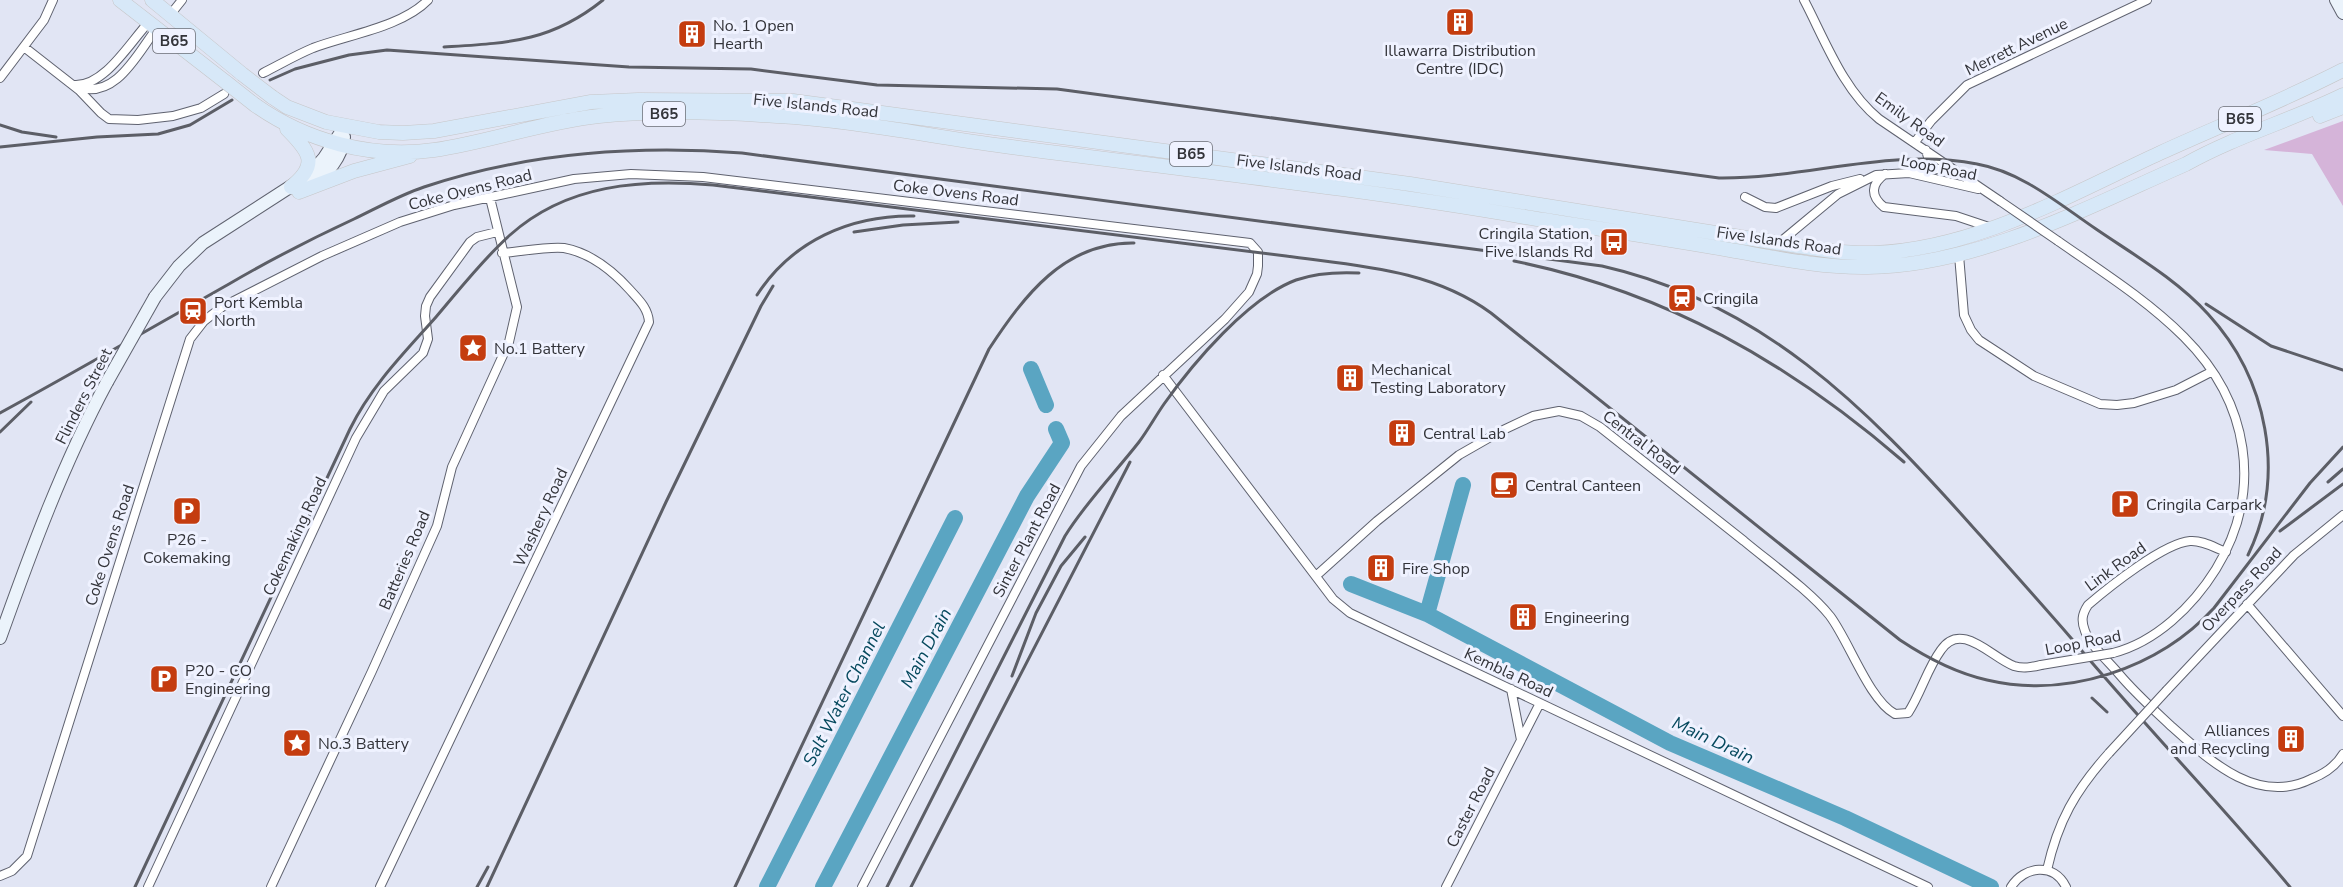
<svg xmlns="http://www.w3.org/2000/svg" width="2343" height="887" font-family="'Nunito Sans',sans-serif">
<rect width="100%" height="100%" fill="#e1e5f4"/>
<path fill="#d5b4d9" d="M2343,121v85l-31,-52 -48,-4z"/>
<g fill="none" stroke-linecap="round" stroke-linejoin="round">
<path stroke="#5aa5c2" stroke-width="16" d="M1031,369l15,36
M1351,584l76,30 243,129 175,75 146,69
M1427,614l36,-129
M767,887l188,-369
M823,887l204,-391 35,-53 -6,-14"/>
<g stroke="#5f626f" stroke-width="10">
<path id="street" d="M1804,0c21,40 39,90 75,119l121,82
M170,15l12,-15
M24,47l55,43 22,23 8,6 29,1 35,-4 28,-8 23,-14
M263,73c16,-8 33,-18 50,-25 34,-13 89,-21 115,-48
M0,78l44,-58 9,-20
M75,85c30,1 55,-43 74,-63
M77,87c39,13 60,-33 80,-59
M1915,142l16,-21 36,-36 180,-85
M1917,172l8,-5 4,-6 -3,-11
M1922,173l27,-7
M1885,174c-14,10 -15,22 -1,33l72,9 36,12
M1745,197l20,10 11,1 56,-22 28,-7
M2058,241c43,30 89,59 126,96 65,65 80,153 32,232 -23,37 -60,73 -103,84
M1779,243l59,-49 38,-19 33,-2 69,16
M1959,255l5,60 7,15 8,10 55,36 66,28 17,1 17,-2 42,-13 35,-18
M1163,375l170,224 17,14 578,274
M2226,552c-11,-4 -23,-12 -36,-11 -26,2 -81,46 -102,64 -6,9 -7,16 -3,26 4,13 25,32 34,43 16,19 34,35 52,52 38,34 86,80 140,53 13,-5 25,-13 32,-25
M1317,575l60,-54 82,-66 42,-24 32,-15 26,-5 22,5 19,11c48,38 96,76 144,114 25,21 66,50 86,75 19,25 39,84 65,98l13,-1c13,-20 19,-44 33,-63 20,-30 51,8 73,16 9,3 18,1 27,-1
M2247,604l96,112
M1511,689l10,51
M2167,690l127,-135 49,-40
M2047,870c11,-49 28,-79 62,-117
M0,876l12,-5 15,-15 163,-517 14,-18 18,-14 100,-51 78,-34 54,-17 120,-26 57,-5 72,3 547,66 8,9v14l-1,8 -8,18 -24,27 -104,97 -40,50 -219,421
M148,887l208,-449 28,-47 39,-38 5,-14 -3,-23 1,-10 4,-9 40,-55 7,-5 20,-5
M271,887l101,-216 65,-145 15,-59 57,-125 8,-35 -27,-109
M380,887l269,-565c-1,-14 -10,-22 -19,-32 -18,-20 -39,-37 -66,-42 -15,-2 -46,4 -62,5
M1446,887l94,-184
M2011,887c13,-21 43,-25 55,0"/>
</g>
<g stroke="#5f626f" stroke-width="14">
<path id="secondary" d="M2336,0l7,13
M311,185c16,-10 31,-28 33,-48
M155,297l24,-31 24,-23 107,-69 14,-16 21,-32
M0,638c31,-87 63,-174 107,-256"/>
</g>
<g stroke="#c6c6c8" stroke-width="15">
<path id="primary" d="M120,0l107,83
M152,0l90,74
M272,97l15,10 39,15 53,10 24,1 31,-2 157,-29 47,-2 155,1 617,83 368,59c32,5 64,11 96,10 102,-4 195,-58 286,-100 61,-28 123,-52 183,-83
M255,105c51,36 116,54 179,45 55,-8 109,-28 165,-34 59,-6 120,-4 178,0 76,4 151,20 227,30 173,23 348,41 521,71 68,11 137,21 205,33 46,8 92,18 138,17 109,-1 220,-60 318,-103 50,-28 106,-44 157,-69
M2320,116l23,-9
M287,129c22,22 33,35 4,58
M299,192l55,-21 56,-15"/>
</g>
<use href="#street" stroke="#fff" stroke-width="8"/>
<use href="#secondary" stroke="#ebf3fb" stroke-width="12"/>
<use href="#primary" stroke="#d7e8f8" stroke-width="14"/>
<path stroke="#5c5e66" stroke-width="3" d="M444,47c64,-4 107,-5 159,-47
M270,80l25,-11 54,-14 38,-5 242,17 122,2 126,16 180,4 662,89c87,1 171,-31 258,-14 45,8 82,40 119,65 38,26 80,50 112,85 59,64 79,161 40,241
M0,125l22,7 34,5
M0,147l97,-10 61,-3 32,-9 42,-25
M854,232l49,-7 55,-3
M1514,261c152,31 274,101 390,201
M757,295c35,-54 93,-80 157,-79
M2206,304l65,42 72,24
M0,413c77,-42 153,-86 229,-129 41,-24 82,-45 125,-65 23,-11 46,-24 70,-32 102,-34 211,-42 318,-34l860,113c159,36 263,140 369,259 33,37 67,75 100,113 71,85 148,164 219,249
M0,432l31,-30
M2328,482l15,-13
M2280,531l63,-47
M1012,676l24,-63 25,-47 24,-29
M2092,698l15,14
M135,887l215,-458c21,-43 55,-77 86,-112 24,-28 47,-58 74,-82 57,-51 130,-56 203,-50l573,71c72,10 145,13 205,57l409,327c27,18 56,33 87,40 81,19 172,-12 227,-72l96,-125 33,-36
M477,887l11,-20
M487,887l179,-385 95,-196 12,-20
M735,887l254,-538c35,-53 75,-107 145,-106
M887,887l178,-351c21,-34 49,-62 74,-94 9,-12 16,-25 25,-38 29,-41 84,-106 132,-124 20,-7 42,-8 63,-7
M911,887l219,-425"/>
<g stroke="#5f626f" stroke-width="10" stroke-linecap="butt">
<path id="street-bridge" d="M2000,201l58,40
M2041,665l72,-12
M2109,753l58,-63"/>
</g>
<g stroke="#5f626f" stroke-width="14" stroke-linecap="butt">
<path id="secondary-bridge" d="M107,382l48,-85"/>
</g>
<g stroke="#c6c6c8" stroke-width="15" stroke-linecap="butt">
<path id="primary-bridge" d="M242,74l30,23
M227,83l28,22"/>
</g>
<use href="#street-bridge" stroke="#fff" stroke-width="8"/>
<use href="#secondary-bridge" stroke="#ebf3fb" stroke-width="12"/>
<use href="#primary-bridge" stroke="#d7e8f8" stroke-width="14"/>
</g>
<defs>
<g id="building-square" transform="scale(1.5)"><rect x="-9" y="-9" width="18" height="18" rx="4" fill="#c43c0f" stroke="#eff2ff"/><path d="M-4-6H4V6H1V3H-1V6H-4ZM-2.5-4.3h1.7v1.8h-1.7ZM.8-4.3h1.7v1.8H.8ZM-2.5-1h1.7V.8h-1.7ZM.8-1h1.7V.8H.8Z" fill="#fff"/></g>
<g id="bus-square" transform="scale(1.5)"><rect x="-9" y="-9" width="18" height="18" rx="4" fill="#c43c0f" stroke="#eff2ff"/><path d="M-5-6H5V4H4V6H2V4H-2V6H-4V4H-5ZM-3.5-4V0h7V-4ZM-3.5 1.2v1.5H-2V1.2ZM2 1.2v1.5H3.5V1.2Z" fill="#fff"/></g>
<g id="station-square" transform="scale(1.5)"><rect x="-9" y="-9" width="18" height="18" rx="4" fill="#c43c0f" stroke="#eff2ff"/><path d="M-3-6H3Q5-6 5-4V2Q5 4 3 4L4.5 6H3L1.5 4h-3L-3 6H-4.5L-3 4Q-5 4-5 2V-4Q-5-6-3-6ZM-3.5-4v3h7v-3ZM-3.5 1v1.5H-2V1ZM2 1v1.5H3.5V1Z" fill="#fff"/></g>
<g id="sight-square" transform="scale(1.5)"><rect x="-9" y="-9" width="18" height="18" rx="4" fill="#c43c0f" stroke="#eff2ff"/><path d="M0-6L1.8-2.2L6-1.7L2.9 1.2L3.7 5.4L0 3.3L-3.7 5.4L-2.9 1.2L-6-1.7L-1.8-2.2Z" fill="#fff"/></g>
<g id="cafe-square" transform="scale(1.5)"><rect x="-9" y="-9" width="18" height="18" rx="4" fill="#c43c0f" stroke="#eff2ff"/><path d="M-5.5-4.5H6V0H3Q3 3.5 0 3.5H-2.5Q-5.5 3.5-5.5 0ZM3-3.2v2h1.7v-2ZM-6 4.5H4V6H-6Z" fill="#fff"/></g>
<g id="parking-square" transform="scale(1.5)"><rect x="-9" y="-9" width="18" height="18" rx="4" fill="#c43c0f" stroke="#eff2ff"/><path d="M-3.5-5.5H1a3.5 3.5 0 0 1 0 7H-1V5.5H-3.5ZM-1-3.4V-.6H.8a1.4 1.4 0 0 0 0-2.8Z" fill="#fff"/></g>
</defs>
<g fill-rule="evenodd">
<use href="#building-square" x="1460" y="22"/>
<use href="#building-square" x="692" y="34"/>
<use href="#bus-square" x="1614" y="242"/>
<use href="#station-square" x="1682" y="298"/>
<use href="#station-square" x="193" y="311"/>
<use href="#sight-square" x="473" y="348"/>
<use href="#building-square" x="1350" y="378"/>
<use href="#building-square" x="1402" y="433"/>
<use href="#cafe-square" x="1504" y="485"/>
<use href="#parking-square" x="2125" y="504"/>
<use href="#parking-square" x="187" y="511"/>
<use href="#building-square" x="1381" y="568"/>
<use href="#building-square" x="1523" y="617"/>
<use href="#parking-square" x="164" y="679"/>
<use href="#building-square" x="2291" y="739"/>
<use href="#sight-square" x="297" y="743"/>
</g>
<g text-anchor="middle" stroke-width="6" stroke-linejoin="round" paint-order="stroke">
<g fill="#eff2ff" stroke="#6b6d75" stroke-width="1.5">
<rect x="153" y="29" width="42" height="24" rx="4.5"/>
<rect x="643" y="102" width="42" height="24" rx="4.5"/>
<rect x="2219" y="107" width="42" height="24" rx="4.5"/>
<rect x="1170" y="142" width="42" height="24" rx="4.5"/>
</g>
<g font-size="15" font-weight="bold" fill="#33343a">
<text x="174" y="46">B65</text>
<text x="664" y="119">B65</text>
<text x="2240" y="124">B65</text>
<text x="1191" y="159">B65</text>
</g>
<g font-size="16" fill="#33343a" stroke="#eff2ff" text-anchor="start">
<text x="713" y="31">No. 1 Open<tspan x="713" dy="18">Hearth</tspan></text>
<text x="1460" y="56" text-anchor="middle">Illawarra Distribution<tspan x="1460" dy="18">Centre (IDC)</tspan></text>
<text x="1593" y="239" text-anchor="end">Cringila Station,<tspan x="1593" dy="18">Five Islands Rd</tspan></text>
<text x="1703" y="304">Cringila</text>
<text x="214" y="308">Port Kembla<tspan x="214" dy="18">North</tspan></text>
<text x="494" y="354">No.1 Battery</text>
<text x="1371" y="375">Mechanical<tspan x="1371" dy="18">Testing Laboratory</tspan></text>
<text x="1423" y="439">Central Lab</text>
<text x="1525" y="491">Central Canteen</text>
<text x="2146" y="510">Cringila Carpark</text>
<text x="187" y="545" text-anchor="middle">P26 -<tspan x="187" dy="18">Cokemaking</tspan></text>
<text x="1402" y="574">Fire Shop</text>
<text x="1544" y="623">Engineering</text>
<text x="185" y="676">P20 - CO<tspan x="185" dy="18">Engineering</tspan></text>
<text x="2270" y="736" text-anchor="end">Alliances<tspan x="2270" dy="18">and Recycling</tspan></text>
<text x="318" y="749">No.3 Battery</text>
</g>
<g font-size="16" fill="#33343a" stroke="#eff2ff">
<text transform="translate(2016 46) rotate(-26)" y="6">Merrett Avenue</text>
<text transform="translate(816 105) rotate(6)" y="6">Five Islands Road</text>
<text transform="translate(1910 119) rotate(36)" y="6">Emily Road</text>
<text transform="translate(1299 167) rotate(7)" y="6">Five Islands Road</text>
<text transform="translate(1939 167) rotate(11)" y="6">Loop Road</text>
<text transform="translate(470 189) rotate(-14)" y="6">Coke Ovens Road</text>
<text transform="translate(956 192) rotate(7)" y="6">Coke Ovens Road</text>
<text transform="translate(1779 240) rotate(8)" y="6">Five Islands Road</text>
<text transform="translate(83 396) rotate(-63)" y="6">Flinders Street</text>
<text transform="translate(1642 442) rotate(38)" y="6">Central Road</text>
<text transform="translate(540 517) rotate(-65)" y="6">Washery Road</text>
<text transform="translate(294 536) rotate(-65)" y="6">Cokemaking Road</text>
<text transform="translate(1026 540) rotate(-62)" y="6">Sinter Plant Road</text>
<text transform="translate(109 545) rotate(-72)" y="6">Coke Ovens Road</text>
<text transform="translate(404 560) rotate(-67)" y="6">Batteries Road</text>
<text transform="translate(2115 566) rotate(-36)" y="6">Link Road</text>
<text transform="translate(2241 589) rotate(-47)" y="6">Overpass Road</text>
<text transform="translate(2083 642) rotate(-11)" y="6">Loop Road</text>
<text transform="translate(1509 672) rotate(25)" y="6">Kembla Road</text>
<text transform="translate(1470 807) rotate(-63)" y="6">Caster Road</text>
</g>
<g font-size="18" font-style="italic" fill="#06495e" stroke="#eff2ff">
<text transform="translate(926 648) rotate(-62)" y="6">Main Drain</text>
<text transform="translate(844 694) rotate(-63)" y="6">Salt Water Channel</text>
<text transform="translate(1713 740) rotate(25)" y="6">Main Drain</text>
</g>
</g>
</svg>
